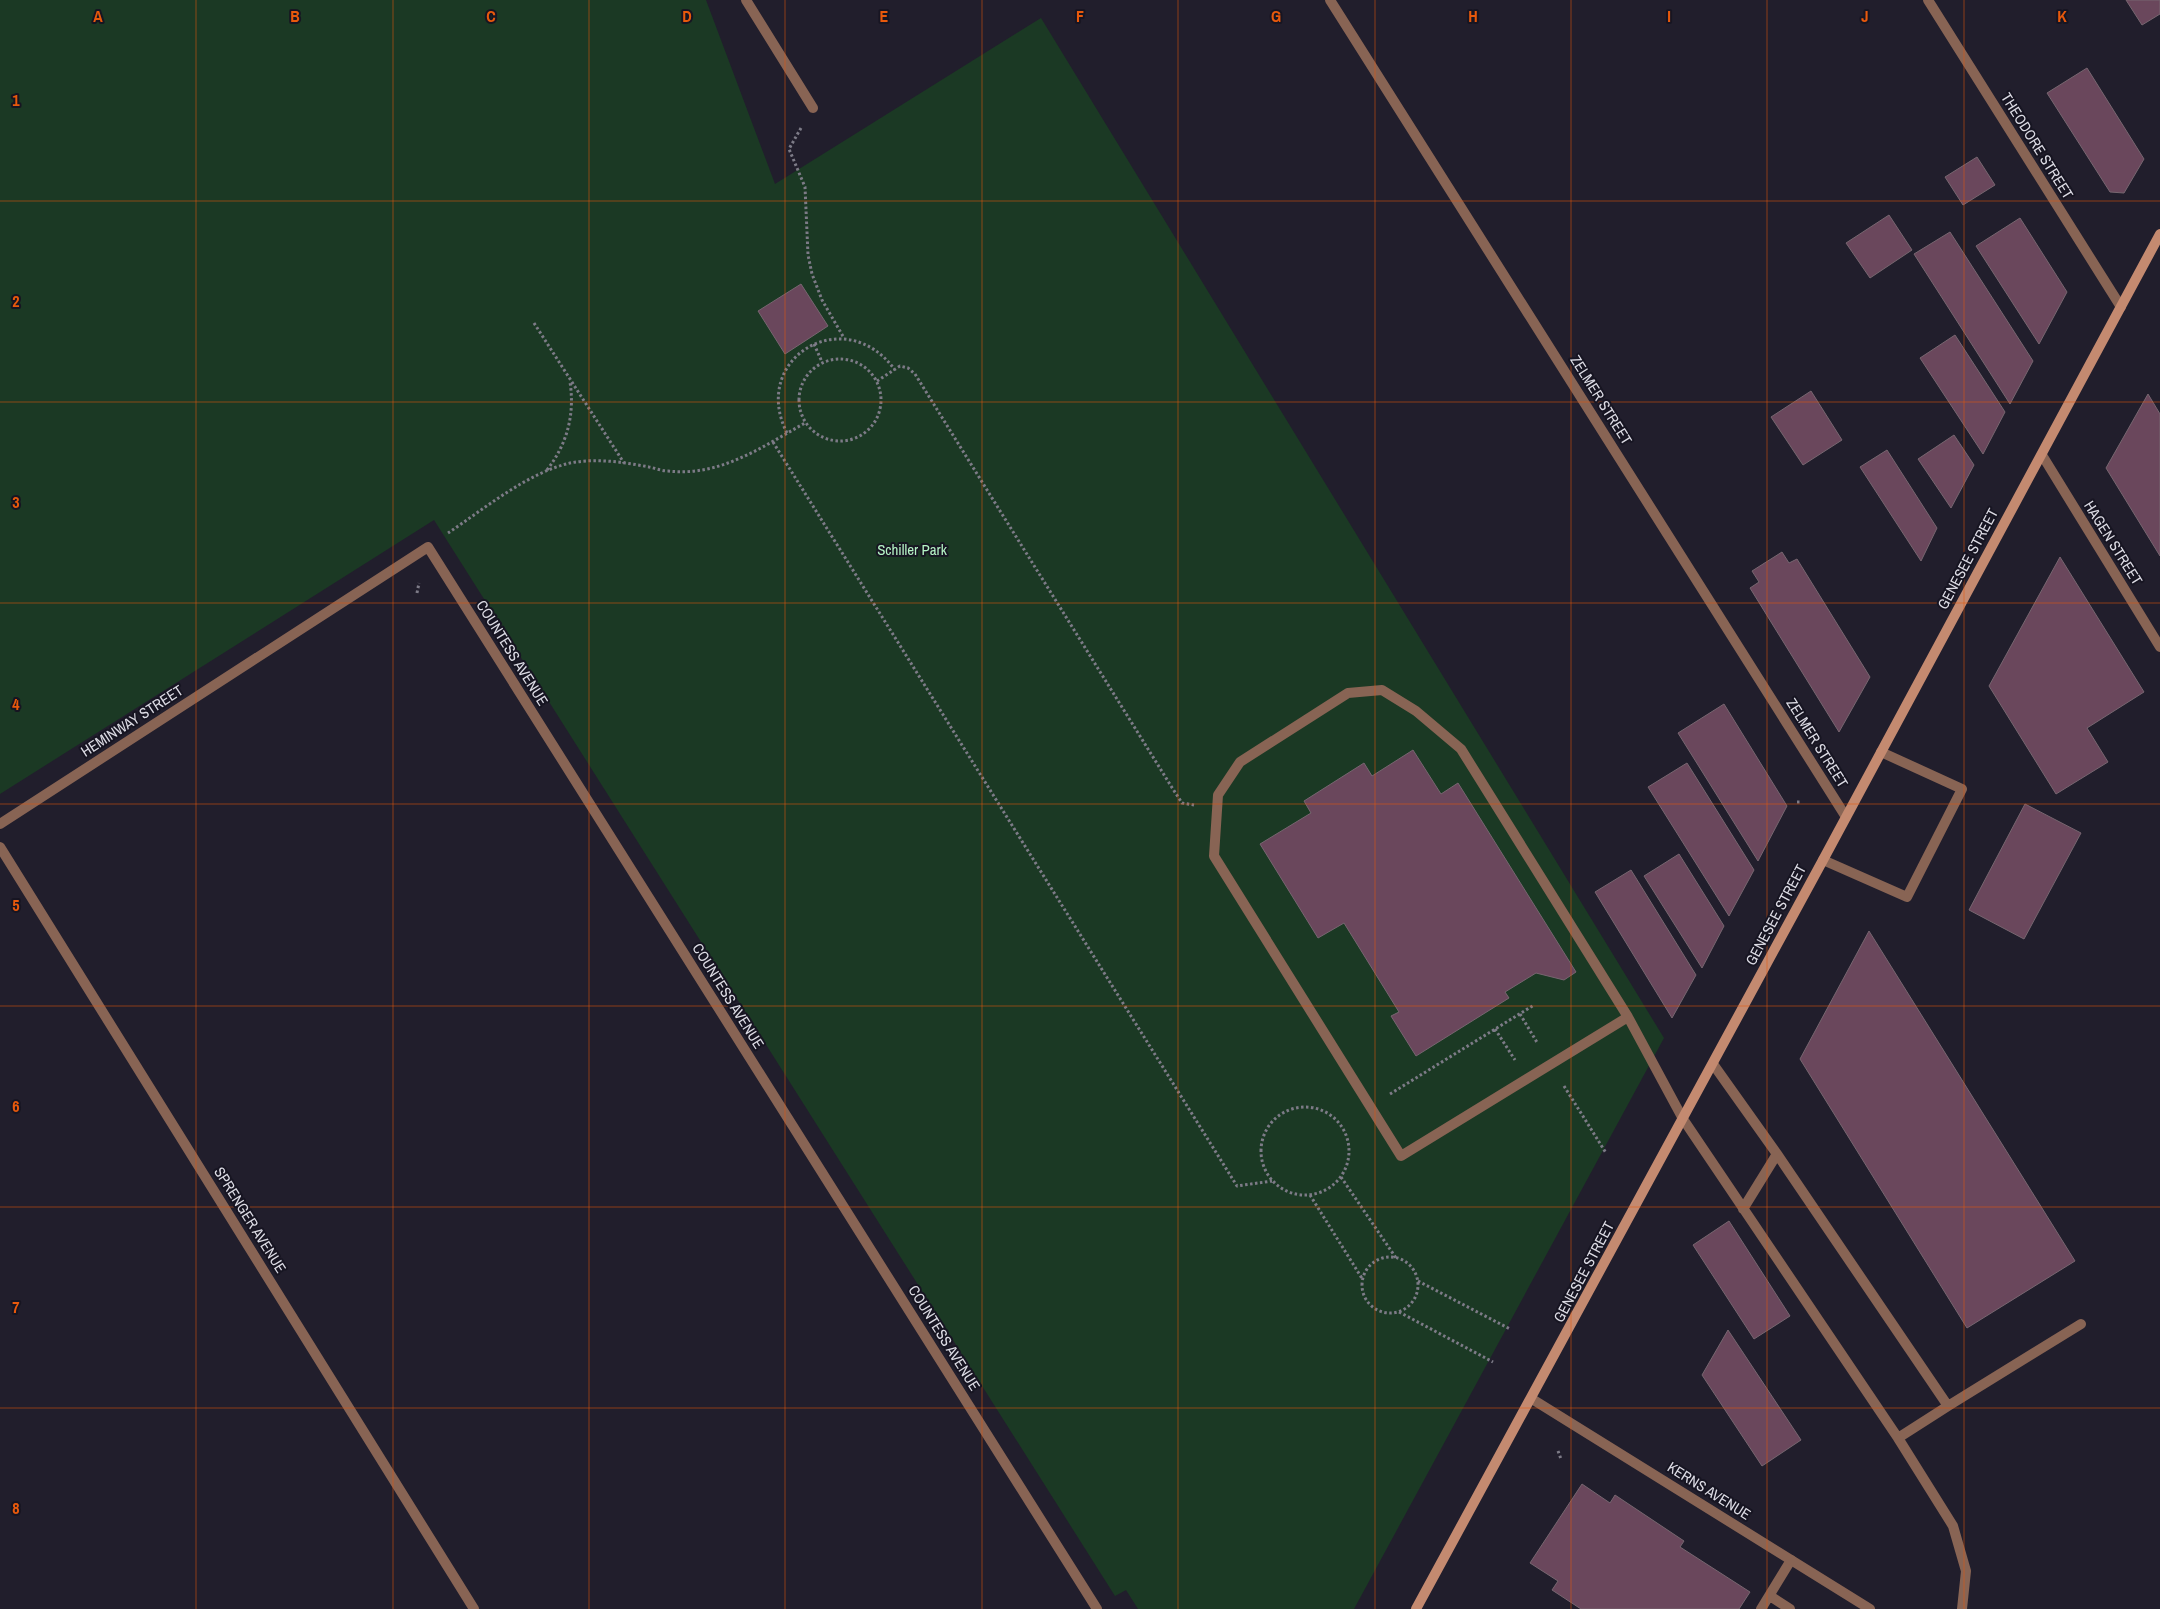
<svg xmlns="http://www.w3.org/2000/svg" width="2160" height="1609" font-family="'Archivo Narrow',sans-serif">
<rect width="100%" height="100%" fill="#211e2c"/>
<path fill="#1b3924" d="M0,0h706l69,184 266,-166 623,1020 -310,571h-216l-12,-19 -11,6 -681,-1076 -434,274z"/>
<path fill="#6a475c" stroke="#776670" d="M2126,0h34v14l-18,11z
M2087,68l57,91 -20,34 -14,-1 -63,-99z
M1977,157l18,28 -32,20 -18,-28z
M1889,215l23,35 -42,28 -24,-35z
M2020,218l47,74 -28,52 -63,-98z
M1950,232l83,129 -23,43 -96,-150z
M801,284l27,42 -43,28 -27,-43z
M1955,335l50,77 -22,42 -63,-96z
M1811,391l31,49 -39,25 -32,-48z
M2148,394l12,20v142l-54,-88z
M1954,435l20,30 -23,43 -33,-49z
M1887,450l50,78 -16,33 -61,-94z
M1782,552l7,11 8,-4 73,118 -31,55 -89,-144 9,-6 -7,-11z
M2060,557l84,135 -57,36 21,34 -52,32 -67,-108z
M1724,704l63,102 -29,55 -80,-128z
M1413,750l28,44 17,-11 118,189 -12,8 -28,-7 -31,19 4,6 -93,58 -25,-40 8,-4 -55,-89 -26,15 -58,-94 51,-31 -7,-12 60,-38 8,13z
M1687,763l67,107 -25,46 -81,-129z
M2025,804l56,29 -57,106 -55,-29z
M1679,854l45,72 -22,42 -58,-92z
M1631,870l65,105 -24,43 -77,-126z
M1869,931l206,330 -108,67 -167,-269z
M1729,1221l61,95 -36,23 -61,-94z
M1728,1330l73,110 -39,26 -60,-91z
M1582,1484l28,19 5,-8 69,46 -4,6 70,45 -11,17h-158l-29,-19 6,-9 -28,-18z"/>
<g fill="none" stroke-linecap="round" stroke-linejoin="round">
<path stroke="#7d7b87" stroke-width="3" stroke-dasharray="2.5 2.5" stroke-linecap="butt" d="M801,128l-12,21 16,38 3,68 4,19 10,26 22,38
M534,323l90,140
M814,344l8,18
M799 400a41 41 0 1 1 82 0a41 41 0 1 1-82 0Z
M877,381l23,-15 8,2 7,6 256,412 11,17 12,2
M787,433c-38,-75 58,-132 108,-63
M773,442l464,744 35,-5
M547,470c20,-26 28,-55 23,-88
M448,533c36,-24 79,-60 122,-70 26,-5 53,-1 79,4 6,1 12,4 19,4 52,6 94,-24 137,-48
M417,593l2,-10
M1797,802h5
M1520,1014l18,30
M1495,1029l20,31
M1564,1086l42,67
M1390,1094l144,-89
M1261 1151a44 44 0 1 1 88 0a44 44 0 1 1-88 0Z
M1341,1177l55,81
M1310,1195l53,85
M1362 1285a28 28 0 1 1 56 0a28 28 0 1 1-56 0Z
M1418,1281l92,48
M1399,1312l94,50
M1558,1451l3,8"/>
<path stroke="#886454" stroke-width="10" d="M1823,860l84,37 55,-108 -81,-37
M1628,1017l-227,139 -187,-300 4,-61 22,-33 108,-69 34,-3 34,21 45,38 167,268 55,102 215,319 50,-32
M1713,1064l64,90 171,252 133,-82
M1743,1209l34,-55
M1898,1438l55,88 13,45 -4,38
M1770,1596l20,13
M1761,1609l30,-49"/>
<path stroke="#886454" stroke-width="10" d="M746,0l67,108
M1330,0l516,817
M1928,0l193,307
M2042,455l118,192
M0,824l428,-277 669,1062
M0,847l474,762
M1532,1399l338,210"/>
<path stroke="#c48a70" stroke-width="10" d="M1416,1609l407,-749 337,-626"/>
</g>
<path fill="none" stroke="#e8590c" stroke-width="1" stroke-opacity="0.55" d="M196,0v1609M393,0v1609M589,0v1609M785,0v1609M982,0v1609M1178,0v1609M1375,0v1609M1571,0v1609M1767,0v1609M1964,0v1609M0,201h2160M0,402h2160M0,603h2160M0,804h2160M0,1006h2160M0,1207h2160M0,1408h2160"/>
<g text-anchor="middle" stroke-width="4" stroke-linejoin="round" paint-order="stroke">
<g font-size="15" fill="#dcdbe4" stroke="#171522">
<text transform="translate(2037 146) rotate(58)" y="5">THEODORE STREET</text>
<text transform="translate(1601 400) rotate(58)" y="5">ZELMER STREET</text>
<text transform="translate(2113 543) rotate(58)" y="5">HAGEN STREET</text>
<text transform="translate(1968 559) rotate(-62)" y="5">GENESEE STREET</text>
<text transform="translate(512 653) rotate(58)" y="5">COUNTESS AVENUE</text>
<text transform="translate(132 721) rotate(-33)" y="5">HEMINWAY STREET</text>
<text transform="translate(1817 743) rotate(58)" y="5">ZELMER STREET</text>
<text transform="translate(1776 915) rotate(-62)" y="5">GENESEE STREET</text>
<text transform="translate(728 996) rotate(58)" y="5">COUNTESS AVENUE</text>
<text transform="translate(250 1220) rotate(58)" y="5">SPRENGER AVENUE</text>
<text transform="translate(1584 1272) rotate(-62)" y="5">GENESEE STREET</text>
<text transform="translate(944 1338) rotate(58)" y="5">COUNTESS AVENUE</text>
<text transform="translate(1709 1491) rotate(32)" y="5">KERNS AVENUE</text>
</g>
<g font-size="15" fill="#b5f3c5" stroke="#171522">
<text x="912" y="555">Schiller Park</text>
</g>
</g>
<g font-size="16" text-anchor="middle" font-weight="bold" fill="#e8590c" stroke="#171522" stroke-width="4" stroke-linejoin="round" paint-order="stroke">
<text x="98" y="22">A</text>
<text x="295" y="22">B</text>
<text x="491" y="22">C</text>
<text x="687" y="22">D</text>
<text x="884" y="22">E</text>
<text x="1080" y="22">F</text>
<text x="1276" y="22">G</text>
<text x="1473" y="22">H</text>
<text x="1669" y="22">I</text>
<text x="1865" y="22">J</text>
<text x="2062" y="22">K</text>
<text x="16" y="106">1</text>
<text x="16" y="307">2</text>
<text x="16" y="508">3</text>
<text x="16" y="710">4</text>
<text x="16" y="911">5</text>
<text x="16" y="1112">6</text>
<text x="16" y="1313">7</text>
<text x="16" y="1514">8</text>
</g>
</svg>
